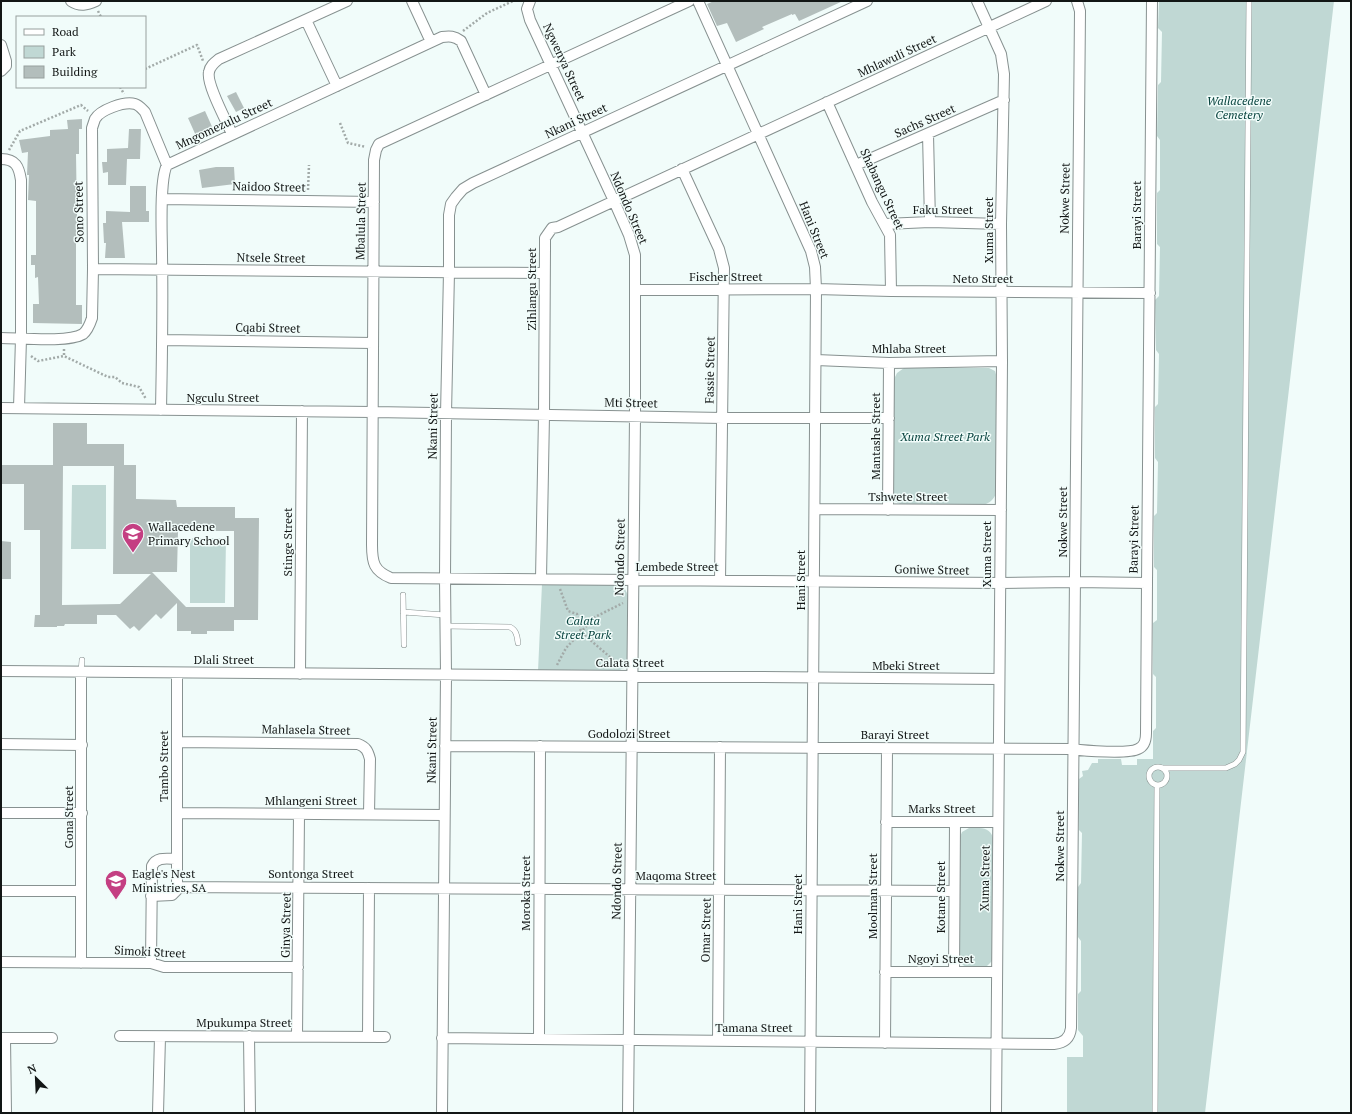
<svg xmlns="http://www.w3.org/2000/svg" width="1352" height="1114" font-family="'PT Serif',serif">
<rect width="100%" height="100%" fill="#f1fcfa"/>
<path fill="#c0d8d4" d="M1159,1h175l-129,1112h-138v-56h16v-21l-5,-6v-36l3,-3v-50l-3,-4v-50l3,-4 1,-50 -3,-3v-51l4,-3 -1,-5 6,-1 4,-7h6v-4h23l1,6h15v-6h16v-28l3,-3v-51l-3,-3v-51l4,-3v-50l-3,-3v-51l3,-3 1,-51 -3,-4v-51l3,-3 1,-50 -3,-4 -1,-50 4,-4 1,-49 -3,-3v-51l3,-3v-50l-3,-4 1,-51 3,-3 1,-50 -4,-4z
M904,368h85l6,3 2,7 -1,116c-3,6 -6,9 -13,11l-83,-1 -5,-3 -2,-3 1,-119 3,-6z
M72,485h34v64h-35z
M190,538h36l-1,65h-35z
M542,584h74l9,5 3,6 -1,68 -3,5 -7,3h-79z
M969,828c10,0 21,-2 24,10v122l-7,7c-10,1 -21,4 -27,-7v-121l3,-7z"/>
<path fill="#b3bebc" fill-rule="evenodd" d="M714,1h129l-44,20 -4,-7 -3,1v-1l-30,13 2,2 -28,13 -9,-19 -10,3 -10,-22z
M236,92l8,16 -8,4 -9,-16z
M205,111l9,20 -17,7 -9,-20z
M82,119v10h-3v25h-3l1,66h2l-1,10h-2v75h6v19l-49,-1v-19h6l-1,-27 -3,1v-13h-4v-10h5v-54l-8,-1 1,-25h-2l1,-23 -6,1 -3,-13 31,-4v-6l18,-1 -1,-9z
M129,129h12l-1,30h-13l-1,26h-18v-13l-5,1 -1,-11h5v-13l21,-1z
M216,167h18l1,17 -33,4 -3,-18z
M130,186h16v25h3v11h-27l3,36h-20l1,-15h-2l-1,-20h3v-12l24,1z
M53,423h34v21h37v21h12v34l40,1 1,7h58v11h24l-1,102h-24v11h-27v3h-16v-3h-14v-28l-16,16 -5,-5 -17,17 -5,-5 -4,3 -14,-14h-19v9h-32l-1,2h-7v1h-23l1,-12h5v-85h-16v-46h-23v-19h52zM63,466h51l-1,108h38l-31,30 -58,1zM178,531h56v76h-48l-34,-35h25z
M1,541l10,1v37h-10z"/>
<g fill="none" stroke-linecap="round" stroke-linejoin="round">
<g stroke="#879190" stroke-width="6">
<path id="service" d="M403,595l1,50
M403,612l42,3
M445,626l65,1c7,4 7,9 8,16
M81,672l1,-12
M1149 776a9 9 0 1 1 18 0a9 9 0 1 1-18 0Z
M1163,768h63l9,-4 4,-4 4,-8 6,-751
M1155,1113l2,-328"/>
</g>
<g stroke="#879190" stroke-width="12">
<path id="minor" d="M71,1c9,6 16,4 25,0
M412,1l19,41
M530,1l-3,8 3,11 84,181 15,34 6,20v161l-7,697
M689,1l-310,143 -3,6 -2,10 -2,385c0,18 2,26 19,33l609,5 75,-1 72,1
M698,1l113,250 4,16 1,22 -6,824
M977,1l24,53 3,20 -3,150 1,137 -6,752
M306,20l31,66
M1,45l5,16v5l-5,5
M827,102l45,100 18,33 1,56
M232,134c-5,-12 -26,-50 -23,-62 1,-6 5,-9 10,-13l128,-58
M928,134l2,88
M1,159c15,0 18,8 20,21v158l-2,70
M856,165l148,-65
M682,169l37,80 5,19 -4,313
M162,199l212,3
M885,224l45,-2 71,2
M93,269l451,4
M635,290l181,-1 75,2 259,2
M1,338c19,0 67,5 82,-4 5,-4 7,-10 9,-16l1,-49 -1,-141c1,-3 2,-6 3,-9 5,-9 29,-18 40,-15 4,1 7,5 10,8l22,53
M162,340l211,3
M816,360l73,3 113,-2
M1,408l372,4 350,6h166
M161,410c1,-52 2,-103 1,-155 0,-21 -3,-75 5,-90l275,-128c8,-1 12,-1 19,4l25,54
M815,509l186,1
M888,510l1,-147
M541,579l3,-164 1,-167v-10l7,-10 6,-1 488,-226
M1,671l998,8
M300,674l2,-263
M177,742l181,2c8,3 10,7 12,15l-1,55
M1,744l81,1
M445,746l628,3c12,2 56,5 65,0 7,-3 8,-9 8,-16l1,-150 5,-582
M1,813h81
M177,813l267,2
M886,822h112
M177,887l777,4
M1,891h80
M151,896l21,-1 5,-5v-217
M1,962l150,1 13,4h134
M81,963v-291
M151,963l1,-97c5,-10 16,-7 25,-7
M885,972h112
M954,972l1,-150
M120,1036l265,1
M249,1036l1,77
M297,1036l2,-222
M368,1036l1,-148
M1,1038h51
M5,1038l1,75
M442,1038l612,6c10,-1 16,-6 17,-16l9,-1017 -3,-10
M539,1039l1,-293
M718,1041l2,-294
M885,1043l2,-294
M158,1113l2,-76
M442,1113l4,-438 -1,-96 1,-165 3,-142v-57l2,-11 5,-7 7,-8 10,-6 394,-182"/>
</g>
<path stroke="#a2aaa8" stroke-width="2.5" stroke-dasharray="2 2" stroke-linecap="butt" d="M98,11l3,6
M463,31l24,-18 26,-12
M145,69l52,-24 6,16
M120,87l4,7
M340,123l8,20 18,4
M9,150l11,-19 61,-26 7,6
M308,190l1,-25
M64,349v7l44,21h7l7,6 17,4 7,12
M31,356l7,5 26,-5
M560,589l8,22 9,3 4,18 37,32
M557,665l9,-17 29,-31 28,-14"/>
<use href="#service" stroke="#fff" stroke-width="5"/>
<use href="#minor" stroke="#fff" stroke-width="10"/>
</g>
<defs>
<g id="school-pin" transform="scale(1.15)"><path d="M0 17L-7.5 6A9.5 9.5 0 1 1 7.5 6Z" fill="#c43f82" stroke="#f1fcfa"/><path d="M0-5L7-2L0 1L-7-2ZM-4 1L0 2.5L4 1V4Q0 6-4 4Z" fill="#fff"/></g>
</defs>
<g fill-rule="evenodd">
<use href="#school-pin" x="133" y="534"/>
<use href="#school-pin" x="116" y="881"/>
</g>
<g text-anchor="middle" stroke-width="3" stroke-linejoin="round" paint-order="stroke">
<g font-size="12" fill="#121615" stroke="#f1fcfa">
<text transform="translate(897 56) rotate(-25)" y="4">Mhlawuli Street</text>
<text transform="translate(564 62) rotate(65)" y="4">Ngwenya Street</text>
<text transform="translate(576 121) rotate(-25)" y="4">Nkani Street</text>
<text transform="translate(925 121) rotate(-24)" y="4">Sachs Street</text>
<text transform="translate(224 124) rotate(-25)" y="4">Mngomezulu Street</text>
<text transform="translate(269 187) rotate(1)" y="4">Naidoo Street</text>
<text transform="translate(882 189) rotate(65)" y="4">Shabangu Street</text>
<text transform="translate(1065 198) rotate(-89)" y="4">Nokwe Street</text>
<text transform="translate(629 208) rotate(67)" y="4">Ndondo Street</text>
<text x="943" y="214">Faku Street</text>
<text transform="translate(79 212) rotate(-91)" y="4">Sono Street</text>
<text transform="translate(1137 215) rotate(-90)" y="4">Barayi Street</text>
<text transform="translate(361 221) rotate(-89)" y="4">Mbalula Street</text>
<text transform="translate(814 230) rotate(68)" y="4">Hani Street</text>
<text transform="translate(989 230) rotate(-90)" y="4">Xuma Street</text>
<text transform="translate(271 258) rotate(1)" y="4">Ntsele Street</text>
<text x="726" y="281">Fischer Street</text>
<text x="983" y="283">Neto Street</text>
<text transform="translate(532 289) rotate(-90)" y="4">Zihlangu Street</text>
<text transform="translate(268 328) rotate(1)" y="4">Cqabi Street</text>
<text x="909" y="353">Mhlaba Street</text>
<text transform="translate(710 370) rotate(-89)" y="4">Fassie Street</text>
<text x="223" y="402">Ngculu Street</text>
<text transform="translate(631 403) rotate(1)" y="4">Mti Street</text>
<text transform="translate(433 426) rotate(-89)" y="4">Nkani Street</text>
<text transform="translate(876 436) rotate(-90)" y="4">Mantashe Street</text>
<text x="908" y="501">Tshwete Street</text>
<text transform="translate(1063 522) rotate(-90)" y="4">Nokwe Street</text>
<text transform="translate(1134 539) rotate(-89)" y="4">Barayi Street</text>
<text transform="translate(288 542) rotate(-90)" y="4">Stinge Street</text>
<text transform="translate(987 554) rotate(-90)" y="4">Xuma Street</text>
<text transform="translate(620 557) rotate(-89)" y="4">Ndondo Street</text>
<text x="677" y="571">Lembede Street</text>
<text transform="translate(932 570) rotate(1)" y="4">Goniwe Street</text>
<text transform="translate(801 580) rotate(-90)" y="4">Hani Street</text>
<text x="224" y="664">Dlali Street</text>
<text x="630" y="667">Calata Street</text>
<text x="906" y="670">Mbeki Street</text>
<text transform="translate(306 730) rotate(1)" y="4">Mahlasela Street</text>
<text x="629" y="738">Godolozi Street</text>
<text x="895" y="739">Barayi Street</text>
<text transform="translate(432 750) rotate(-89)" y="4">Nkani Street</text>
<text transform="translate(164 766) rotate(-90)" y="4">Tambo Street</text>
<text x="311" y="805">Mhlangeni Street</text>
<text x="942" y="813">Marks Street</text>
<text transform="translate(69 817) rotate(-90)" y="4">Gona Street</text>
<text transform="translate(1060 846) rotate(-90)" y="4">Nokwe Street</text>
<text x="311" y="878">Sontonga Street</text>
<text x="676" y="880">Maqoma Street</text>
<text transform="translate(985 878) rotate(-89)" y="4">Xuma Street</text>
<text transform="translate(617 881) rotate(-89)" y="4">Ndondo Street</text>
<text transform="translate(526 893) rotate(-90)" y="4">Moroka Street</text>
<text transform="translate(873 896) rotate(-90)" y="4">Moolman Street</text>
<text transform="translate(941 897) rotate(-90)" y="4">Kotane Street</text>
<text transform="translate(798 904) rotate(-90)" y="4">Hani Street</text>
<text transform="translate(286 925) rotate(-89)" y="4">Ginya Street</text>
<text transform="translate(706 930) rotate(-89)" y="4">Omar Street</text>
<text transform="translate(150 952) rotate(3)" y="4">Simoki Street</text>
<text x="941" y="963">Ngoyi Street</text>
<text x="244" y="1027">Mpukumpa Street</text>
<text x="754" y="1032">Tamana Street</text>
</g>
<g font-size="12" font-style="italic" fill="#09443f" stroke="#f1fcfa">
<text x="1239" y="105">Wallacedene<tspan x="1239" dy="14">Cemetery</tspan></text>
<text x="945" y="441">Xuma Street Park</text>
<text x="583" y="625">Calata<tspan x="583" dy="14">Street Park</tspan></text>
</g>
<g font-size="12" fill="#121615" stroke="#f1fcfa" text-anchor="start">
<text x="148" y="531">Wallacedene<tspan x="148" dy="14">Primary School</tspan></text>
<text x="132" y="878">Eagle's Nest<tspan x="132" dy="14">Ministries, SA</tspan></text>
</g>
</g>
<rect width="1352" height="1114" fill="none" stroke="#121615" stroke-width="4"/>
<rect x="16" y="16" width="130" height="72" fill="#f1fcfa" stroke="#98a09e"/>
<rect x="24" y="29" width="20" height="6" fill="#ffffff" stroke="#98a09e"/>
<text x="52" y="36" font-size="12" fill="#121615">Road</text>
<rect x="24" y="46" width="20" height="12" fill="#c0d8d4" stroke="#98a09e"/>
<text x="52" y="56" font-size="12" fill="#121615">Park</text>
<rect x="24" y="66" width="20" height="12" fill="#b3bebc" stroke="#98a09e"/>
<text x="52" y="76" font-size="12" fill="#121615">Building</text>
<g transform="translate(36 1078) rotate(336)" stroke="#f1fcfa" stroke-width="3" paint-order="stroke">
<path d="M0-3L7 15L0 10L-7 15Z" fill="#121615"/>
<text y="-6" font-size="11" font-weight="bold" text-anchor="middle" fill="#121615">N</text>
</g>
</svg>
